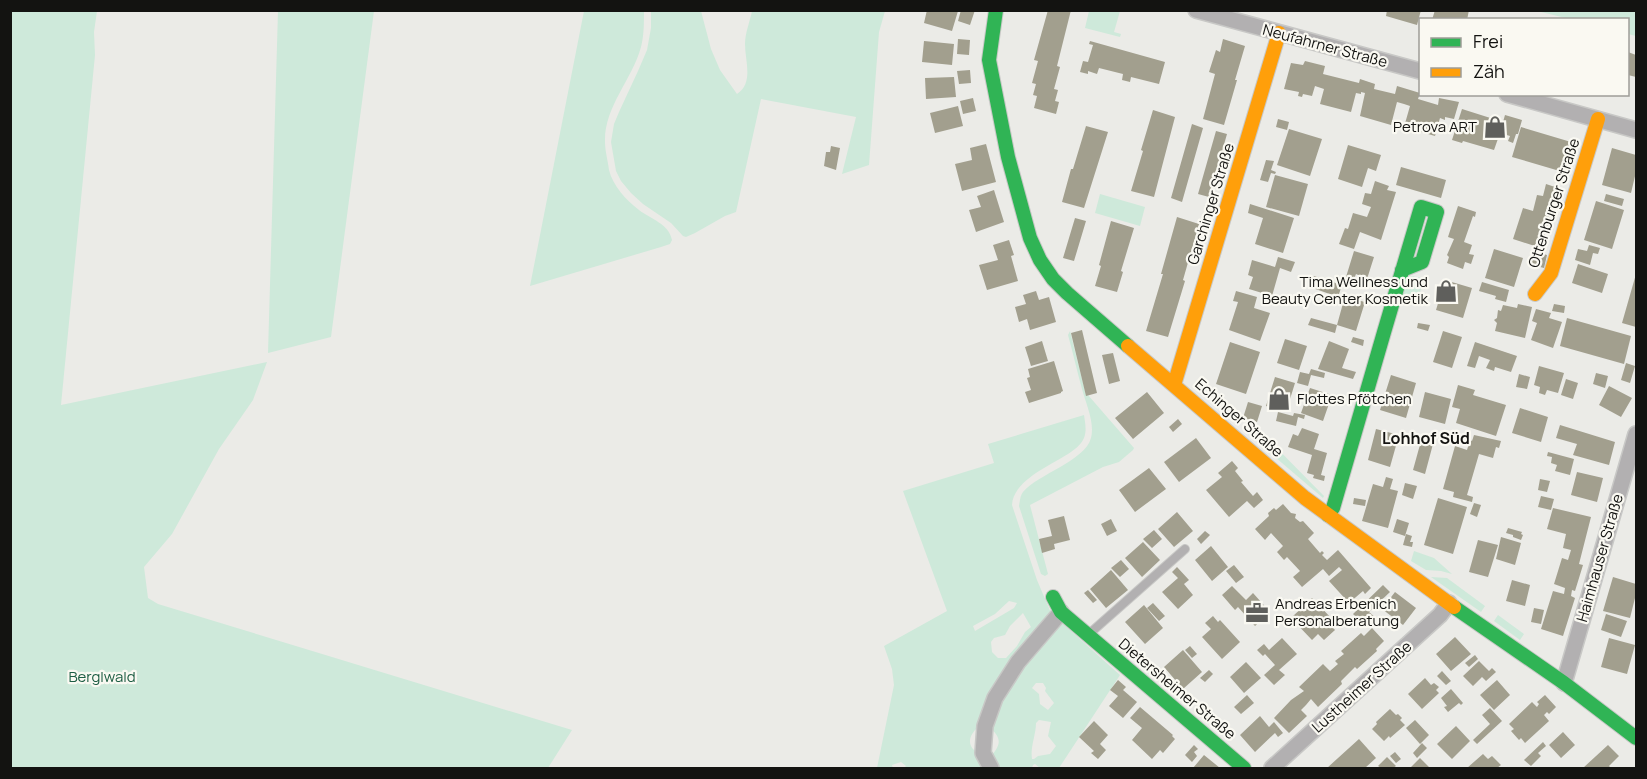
<svg xmlns="http://www.w3.org/2000/svg" width="1647" height="779" font-family="Manrope,sans-serif">
<rect width="100%" height="100%" fill="#ebebe7"/>
<path fill="#cee9da" fill-rule="evenodd" d="M10,11h87l-3,21 1,23 -34,350 206,-43 -14,38 -34,49 -47,85 -28,33 4,31 10,6 414,126 -24,38h-537z
M278,11h96l-43,326 -63,16z
M584,11h60c0,11 0,25 -3,36 -9,33 -37,60 -36,95 0,9 3,19 4,28 4,16 17,30 30,40 12,9 30,14 33,30l-2,4 -9,3 -131,39z
M651,11h50l10,38 9,21 17,24c17,-11 8,-33 8,-50 0,-11 5,-23 7,-33h133l-6,21 -10,133 -27,9 14,-57 -95,-18 -25,113 -11,4 -30,17 -9,4 -3,-1 -12,-13 -28,-19 -12,-11 -10,-12 -5,-10 -5,-29 3,-18 5,-12 19,-41 9,-21 4,-22z
M1089,11h31l-6,21 7,2 -1,3 -35,-9z
M1537,11h99v25l-8,-2v-14l-58,-1z
M1100,194l45,13 -5,19 -45,-13z
M1411,276l13,2 -6,21 -6,3 -12,-3z
M1070,331l16,64h2l46,53 -1,2 -14,12 -16,5 -73,38 18,69 -3,2 -4,-2 -22,-68c1,-5 1,-10 4,-14 15,-18 62,-31 68,-54 4,-15 -5,-34 -9,-49 -5,-18 -9,-36 -14,-54z
M1084,415c1,7 3,16 0,23 -3,7 -10,12 -16,16 -19,12 -55,27 -56,51l25,75 14,33 -70,112c-13,9 -16,22 -1,29l5,14h-81l2,-2 -5,-4 -9,3 1,3h-16l17,-83 -2,-16 -8,-23 63,-35 -44,-120 91,-28 -6,-19zM1009,601l8,2 -3,5 -39,23 -2,-5 22,-12zM1023,613l8,14 -6,5 -8,14 -11,12h-8l-6,-6 -1,-10 3,-4 11,-3 5,-9z
M1255,426l69,70 -1,2 -75,-64z
M1414,551l20,7 18,16 -11,-3 -15,-1 -15,-9z
M1431,577l16,1 38,28 -4,6z
M1498,615l26,19 -4,6 -26,-19z
M1062,623l58,52 -61,93h-19l-5,-4 -2,1 -1,3h-37l-3,-13c10,-12 9,-18 -4,-29l9,-26 58,-75zM1036,683h7l3,5 -1,3 9,12 -6,7 -8,-6 -1,-10 -7,-6zM1039,720l12,2 -3,14 8,10 -6,8 -12,2 -4,3h-2c-2,-12 4,-24 4,-36z"/>
<path fill="#a29f8e" d="M927,10l31,1 -6,20 -28,-8z
M961,10h14l-5,15 -12,-4z
M1048,10h23l-14,56 3,1 -6,22 4,1 -3,11 4,1 -3,12 -22,-6 3,-12 -4,-1 3,-11 -4,-1 6,-22 -4,-1z
M1387,10h34l-4,15 -31,-9z
M1435,10h34l-2,10h-35z
M958,39l12,1 -1,15 -12,-1z
M1223,39l22,7 -10,34h2l-13,45 -21,-6 12,-45 -6,-2 7,-22 4,2z
M924,41l30,3 -2,21 -30,-3z
M1090,41l75,21 -6,22 -28,-7 -1,5 -8,-2 1,-6 -24,-6 -2,6 -9,-3v3l-8,-2 3,-11 5,1 5,-17 -4,-1z
M1628,52l8,3v22l-8,-2z
M1305,61l20,5 -2,8 36,9 1,-4 15,5 -1,5 21,5 2,-8 23,7 -2,6 20,6 1,-7 20,4 -5,17 -9,-2v3l-5,-2 -5,18 -31,-9 6,-21 -6,-2 -7,-2 -6,23 -31,-9 5,-23 -4,-1v2l-5,-1 -5,19 -31,-8 4,-15 -9,-3 -3,10 -9,-2 -1,3 -4,-1 1,-4 -15,-3 7,-26 12,2z
M970,70l1,13 -12,1 -2,-13z
M954,77l2,20 -30,2 -1,-21z
M973,98l3,13 -13,3 -3,-13z
M958,106l5,20 -28,7 -5,-20z
M1462,109l41,13 2,-7 17,5 -4,14h-2l-3,9 -5,-2 2,-5 -10,-3 -6,17 -31,-9 -1,2 -10,-3z
M1153,110l22,7 -21,80 -23,-6 12,-40 -2,-1z
M1278,119l11,3 -2,8 -11,-3z
M1192,124l11,4 -21,74 -11,-4z
M1086,126l22,6 -24,76 -22,-6 9,-33h2z
M1521,127l50,15 -8,30 -51,-15z
M1289,129l33,10 -12,37 -33,-11z
M1216,131l11,3 -18,63 -11,-3z
M986,144l10,38 -34,9 -7,-27 17,-4 -2,-12z
M1348,145l33,10 -5,16 -8,-3 -6,19 -24,-8z
M831,146l9,2 -4,22 -12,-4 2,-14h4z
M1612,148l24,7v17l-5,21 -29,-8z
M1266,160l8,1 -3,9 5,2 -1,2 -4,-1 -3,9 -8,-2z
M1401,167l45,13 -5,18 -45,-13z
M1275,175l33,9 -9,32 -33,-9z
M1375,181l14,5 -2,4 9,2 -15,48 -21,-8 -6,17 -15,-5 6,-16 3,1 5,-16 14,4 4,-10 -9,-3 3,-11 6,1z
M1546,184l12,4 -17,60 -28,-9 10,-31 10,3 4,-16 6,1z
M994,190l10,32 -28,10 -7,-22 12,-3 -4,-11z
M1606,194l18,5 -2,7 -18,-5z
M1596,201l28,9 -12,39 -28,-9z
M1250,204l44,14 -11,35 -28,-9 8,-26 -15,-5z
M1458,206l18,6 -1,5 -2,-1 -9,26 8,3 -3,9 5,1 -3,9 -6,-2 -2,7 -16,-6 2,-6 -2,-2 7,-16 -6,-2z
M1177,217l22,7 -16,56 2,1 -17,56 -22,-6 17,-57h-2z
M1075,218l11,3 -12,40 -11,-3z
M1111,221l23,7 -13,43 2,1 -6,20 -22,-6 6,-20 -2,-1z
M1009,240l5,15 -3,1 7,25 -31,9 -8,-25 19,-5 -5,-15z
M1589,245l11,3 -2,6 -5,-1 -3,12 -15,-5 3,-11 9,2z
M1494,249l29,9 -9,29 -29,-9z
M1354,251l20,6 -7,22 -11,-5 -2,5 -8,-2z
M1532,251l15,4 -3,13 -15,-4z
M1278,257l17,5 -4,10 -11,-4 -8,28 -23,-7 4,-12 -5,-2 4,-15 23,7z
M1578,264l30,10 -6,19 -30,-10z
M1636,274v53l-14,-4z
M1314,276l28,9 -4,12 -28,-10z
M1445,280l27,8 -9,30 -27,-8z
M1482,282l27,8 -3,12 -11,-3 1,-3 -17,-5z
M1036,291l3,9 10,-3 7,25 -26,8 -3,-11 -8,3 -4,-15 11,-3 -3,-9z
M1236,291l21,6 -3,11 16,5 -10,28 -31,-11 9,-28 -5,-1z
M1349,295l8,3v2l8,2 -9,29 -19,-6 -2,8 -27,-8 3,-7 26,7 8,-29 3,1z
M1518,304l14,3 -7,31 -30,-7 2,-8 -3,-3 3,-2 1,-8 3,1 2,-6 14,3z
M1554,304l11,2 -1,7 -12,-2z
M1536,309l15,4 -2,5 13,4 -9,26 -22,-8 6,-17 -5,-2z
M1567,318l64,18 -7,28 -64,-18z
M1418,323l12,2 -2,6 -11,-3z
M1082,330l15,63 -11,3 -15,-63z
M1443,331l19,6 -10,31 -19,-6z
M1353,337l11,3 -1,6 -12,-4z
M1285,339l22,7 -8,24 -22,-7z
M1042,341l6,20 -17,5 -6,-19z
M1329,341l20,8 -7,19 14,4 -3,7 -35,-10z
M1230,342l30,10 -14,42 -30,-10z
M1475,342l42,14 -6,16 -16,-5 -1,4 -8,-3 4,-8 -11,-4 -4,12 -8,-2z
M1113,353l7,28 -11,3 -7,-29z
M1054,361l9,30 -2,1v1l-32,10 -4,-11 6,-2 -4,-12 3,-1 -2,-8z
M1626,363l9,3 -5,17 -9,-3z
M1539,366l25,7 -6,20 -11,-3 -2,5 -6,-2 1,-6 -6,-2z
M1311,369l14,4 -1,5 -13,-3 -3,11 -11,-3 3,-11 9,2z
M1596,373l12,3 -3,12 -12,-4z
M1519,374l11,3 -3,12 -11,-2z
M1391,375l25,8 -10,35 -26,-8z
M1275,377l20,6 -9,29 -20,-6z
M1566,379l12,4 -5,16 -12,-4z
M1458,385l17,5 -2,5 33,10 -10,31 -40,-13 4,-14 -8,-2z
M1609,386l23,12 -11,19 -22,-12z
M1310,388l22,7 -9,26 -22,-8z
M1147,392l17,21 -31,26 -18,-21z
M1425,392l26,7 -6,25 -26,-7z
M1248,402l14,4 -5,16 -14,-4z
M1520,408l28,9 -7,25 -29,-9z
M1278,412l15,4 1,-3 11,2 -1,4 -6,-2 -2,9 -20,-5z
M1178,419l4,5 -9,8 -4,-5z
M1560,425l55,17 -6,23 -36,-10 4,-11 -21,-6z
M1302,428l17,6 -5,15 13,4 -6,22 4,1 -1,5 -11,-3 1,-3 -7,-2 5,-18 -24,-8 5,-13 5,2z
M1376,429l23,6 -9,32 -22,-7z
M1474,435l27,6 -2,7 -3,-1 -3,11 -14,-4 -12,41 6,2 -1,5 -19,-5 1,-5 -11,-3 12,-43 12,4 3,-10 2,1z
M1196,438l15,20 -32,24 -15,-20z
M1421,441l12,3 -8,30 -12,-4z
M1548,452l26,7 -4,16 -15,-4 2,-6 -6,-2 1,-6 -5,-1z
M1232,461l6,7 -3,3 8,10 -2,1 12,14 4,-4 6,8 -9,8 -7,-7 -18,16 -23,-27 16,-13 -4,-4z
M1149,468l17,21 -31,23 -16,-22z
M1577,472l26,6 -6,24 -26,-7z
M1386,477l7,2 -3,10 8,2 -10,37 -26,-7 11,-37 10,3z
M1540,479l10,2 -3,11 -9,-2z
M1405,483l12,3 -4,13 -11,-4z
M1541,496l13,3 -3,11 -13,-3z
M1354,498l12,2 -1,6 -12,-2z
M1438,498l29,9 -14,47 -29,-9z
M1474,503l7,2 -4,12 -7,-3z
M1283,504l8,9 5,1 -1,4 5,4 3,-1 11,12 -6,6 12,14 2,-2 2,2 -2,2 5,5 11,-10 33,38 -6,6 -2,-3 -14,12 -20,-22 13,-11 -3,-3 -10,9 -6,-7 -21,18 -9,-10 7,-6 -13,-14 -3,3 -7,-8 6,-6 -12,-13 -6,7 -10,-11 14,-13 -1,-3 6,-5 2,2z
M1553,508l38,9 -12,47 4,1 -8,26 -3,-1 -1,6 4,2 -12,38 -22,-7 12,-38 11,3 1,-6 -11,-4 8,-26 6,2 3,-10 -8,-2 3,-14 -19,-5z
M1177,512l16,19 -19,16 -16,-18z
M1064,516l6,24 -16,4 1,5 -13,4 -3,-14 13,-3 -4,-16z
M1111,519l6,12 -10,5 -6,-12z
M1397,519l12,4 -4,13 -12,-4z
M1508,528l14,4 -1,2 2,1 -2,5 -8,-3v-2l-7,-2z
M1154,530l8,9 -10,9 -9,-9z
M1205,531l5,4 -9,9 -4,-5z
M1406,534l6,2 -2,6h3l-1,5 -9,-2z
M1501,537l20,6 -6,22 -19,-6z
M1478,540l20,5 -10,32 -19,-5z
M1143,542l17,18 -18,17 -17,-19z
M1211,546l17,21 -16,14 -17,-21z
M1121,560l8,9 -9,8 -9,-9z
M1234,565l10,12 -8,6 -10,-12z
M1177,567l12,13 -5,4 9,11 -15,14 -16,-17 16,-14 -6,-6z
M1111,570l17,20 -22,18 -16,-19z
M1613,577l23,7v14h-1l-5,20 -27,-7z
M1512,580l18,5 -5,21 -19,-5z
M1383,585l7,7 -21,20 7,6 -10,9 -13,-13z
M1232,586l14,14 7,-7 17,19 -15,14 -17,-19 -3,3 -13,-15z
M1088,590l9,10 -4,3 -9,-10z
M1395,592l21,16 -13,17 -21,-16z
M1312,598l21,22 -4,3 6,7 -11,10 -6,-6 -6,6 -21,-22z
M1153,603l12,13 -6,5 -12,-13z
M1144,605l19,23 -18,16 -20,-22z
M1534,608l10,2 -3,14 -10,-2z
M1606,614l21,7 -6,16 -20,-7z
M1213,616l5,6 2,-2 20,22 -18,17 -20,-22 9,-8 -6,-6z
M1372,628l12,13 -8,8 1,2 -20,18 -2,-2 -14,14 1,3 -24,23 -7,-8 -5,6 -5,5 6,6 -18,17 -15,-15 17,-18 13,-9 -5,-4 24,-23 7,7 8,-7 -3,-3 9,-7 -3,-3 20,-18 3,3z
M1455,637l16,17 -20,17 -15,-17z
M1282,638l15,16 -18,16 6,5 -11,10 -10,-10 11,-10 -10,-11 -2,2 -6,-6 7,-6 5,6z
M1609,638l26,7 -8,29 -26,-7z
M1190,646l7,8 -5,4 -7,-8z
M1183,650l19,22 -19,17 -19,-22z
M1475,655l3,4 -9,8 -4,-4z
M1479,661l10,10 3,-3 4,4 -10,9 -4,-4 -9,9 -10,-10z
M1246,662l15,16 -17,15 -14,-16z
M1209,670l4,4 -8,8 -5,-4z
M1442,671l9,10 -5,4 -9,-9z
M1425,678l6,7 3,-2 5,4 -3,3 3,3 -17,16 -14,-15z
M1118,680l8,7 -3,3 14,12 -14,16 -14,-12 9,-10 -8,-6z
M1497,680l13,15 -16,15 -14,-15z
M1451,689l12,14 -2,2 -2,-2 -11,9 -4,-5 3,-1 -6,-8z
M1247,695l7,8 -13,11 -7,-7z
M1545,695l11,12 -7,7 -2,-2 -3,3 5,6 -24,22 -4,-5 -2,2 -8,-9 3,-2 -5,-5 23,-22 5,5 2,-3 -2,-2z
M1140,707l33,28 -1,1 3,3 -12,14 -3,-3 -8,9 -20,-19 10,-12 -12,-10z
M1490,708l12,13 -25,23 -4,-4 17,-16 -8,-9z
M1390,709l6,6 2,-1 4,4 -2,2 5,5 -15,13 -1,-2 -5,5 -12,-12 5,-5 -1,-2z
M1260,716l9,11 5,-5 9,11 -5,4 -3,-4 -20,19 -15,-17z
M1415,720l14,15 -9,9 -14,-16z
M1094,721l14,14 -8,9 6,6 -8,9 -7,-6 3,-2 -15,-14z
M1456,726l14,15 -18,18 -15,-15z
M1563,732l12,13 -14,13 -12,-13z
M1359,739l17,19 -11,10h-38z
M1543,742l3,4 -8,7 3,3 -10,10 -7,-6z
M1422,743l5,5 -10,10 -4,-5z
M1194,745l4,4 -4,3 3,4 -5,6 -7,-7z
M1608,745l11,11 -10,10 2,2h-28z
M1395,752l6,7 -5,4 -6,-7z
M1483,754l5,5 4,-3 9,9 -4,3h-30z
M1204,755l16,13h-27z
M1387,757l9,9 -3,2h-12l-3,-2z
M1420,758l10,10h-20z"/>
<g fill="none" stroke-linecap="round" stroke-linejoin="round">
<g stroke="#c8c8c6" stroke-width="10">
<path id="lane" d="M1089,634l96,-85"/>
</g>
<g stroke="#c8c8c6" stroke-width="18">
<path id="street" d="M1196,10l224,61
M1507,94l129,36
M1564,683l72,-249
M991,768l-8,-15 2,-27 10,-28 23,-36 43,-50
M1272,768l168,-153 9,-12"/>
</g>
<g stroke="#c8c8c6" stroke-width="16">
<path id="fast" d="M996,10l-7,50 19,97 22,81 10,22 13,19 14,14 61,53
M1328,515l5,-7c29,-100 58,-201 88,-301l16,5 -15,50 -20,8
M1053,597l8,15 183,156
M1454,607l110,76 72,55"/>
</g>
<g stroke="#c8c8c6" stroke-width="16">
<path id="slow" d="M1535,294l16,-21 47,-154
M1128,346l177,152 149,109
M1174,385l105,-352"/>
</g>
<use href="#lane" stroke="#b2b0b1" stroke-width="8"/>
<use href="#street" stroke="#b2b0b1" stroke-width="15"/>
<use href="#fast" stroke="#30b455" stroke-width="14"/>
<use href="#slow" stroke="#ff9f0a" stroke-width="14"/>
</g>
<defs>
<g id="shop-bare" transform="scale(1.8)"><path d="M-5-2.5h2.3a2.7 3.5 0 0 1 5.4 0H5L5.5 6h-11ZM-1.5-2.5h3a1.5 2.3 0 0 0-3 0Z" fill="#5f5f5c" stroke="#faf9f2" stroke-width="2.5" paint-order="stroke"/></g>
<g id="office-bare" transform="scale(1.8)"><path d="M-6-3h4V-5.5h4V-3h4V5H-6ZM-1-4.5V-3h2v-1.5ZM-6 0V1H6V0Z" fill="#5f5f5c" stroke="#faf9f2" stroke-width="2.5" paint-order="stroke"/></g>
</defs>
<g fill-rule="evenodd">
<use href="#shop-bare" x="1495" y="127"/>
<use href="#shop-bare" x="1446" y="291"/>
<use href="#shop-bare" x="1279" y="399"/>
<use href="#office-bare" x="1257" y="613"/>
</g>
<g text-anchor="middle" stroke-width="4.5" stroke-linejoin="round" paint-order="stroke">
<g font-size="15" fill="#131311" stroke="#faf9f2">
<text transform="translate(1325 46) rotate(15)" y="5">Neufahrner Straße</text>
<text transform="translate(1554 203) rotate(-72)" y="5">Ottenburger Straße</text>
<text transform="translate(1211 204) rotate(-73)" y="5">Garchinger Straße</text>
<text transform="translate(1239 418) rotate(41)" y="5">Echinger Straße</text>
<text transform="translate(1600 558) rotate(-74)" y="5">Haimhauser Straße</text>
<text transform="translate(1362 687) rotate(-42)" y="5">Lustheimer Straße</text>
<text transform="translate(1177 689) rotate(40)" y="5">Dietersheimer Straße</text>
</g>
<g font-size="15" fill="#131311" stroke="#faf9f2" text-anchor="end">
<text x="1477" y="132">Petrova ART</text>
<text x="1428" y="287">Tima Wellness und<tspan x="1428" dy="17">Beauty Center Kosmetik</tspan></text>
<text x="1297" y="404" text-anchor="start">Flottes Pfötchen</text>
<text x="1275" y="609" text-anchor="start">Andreas Erbenich<tspan x="1275" dy="17">Personalberatung</tspan></text>
</g>
<g font-size="15" fill="#1e5e44" stroke="#faf9f2">
<text x="102" y="682">Berglwald</text>
</g>
<g font-size="16" font-weight="bold" fill="#131311" stroke="#faf9f2">
<text x="1426" y="444">Lohhof Süd</text>
</g>
</g>
<rect width="1647" height="779" fill="none" stroke="#131311" stroke-width="24"/>
<rect x="1419" y="18" width="210" height="78" fill="#faf9f2" stroke="#9e9d98" stroke-width="1.5"/>
<rect x="1431" y="38" width="30" height="9" fill="#30b455" stroke="#9e9d98" stroke-width="1.5"/>
<text x="1473" y="48" font-size="18" fill="#131311">Frei</text>
<rect x="1431" y="68" width="30" height="9" fill="#ff9f0a" stroke="#9e9d98" stroke-width="1.5"/>
<text x="1473" y="78" font-size="18" fill="#131311">Zäh</text>
</svg>
